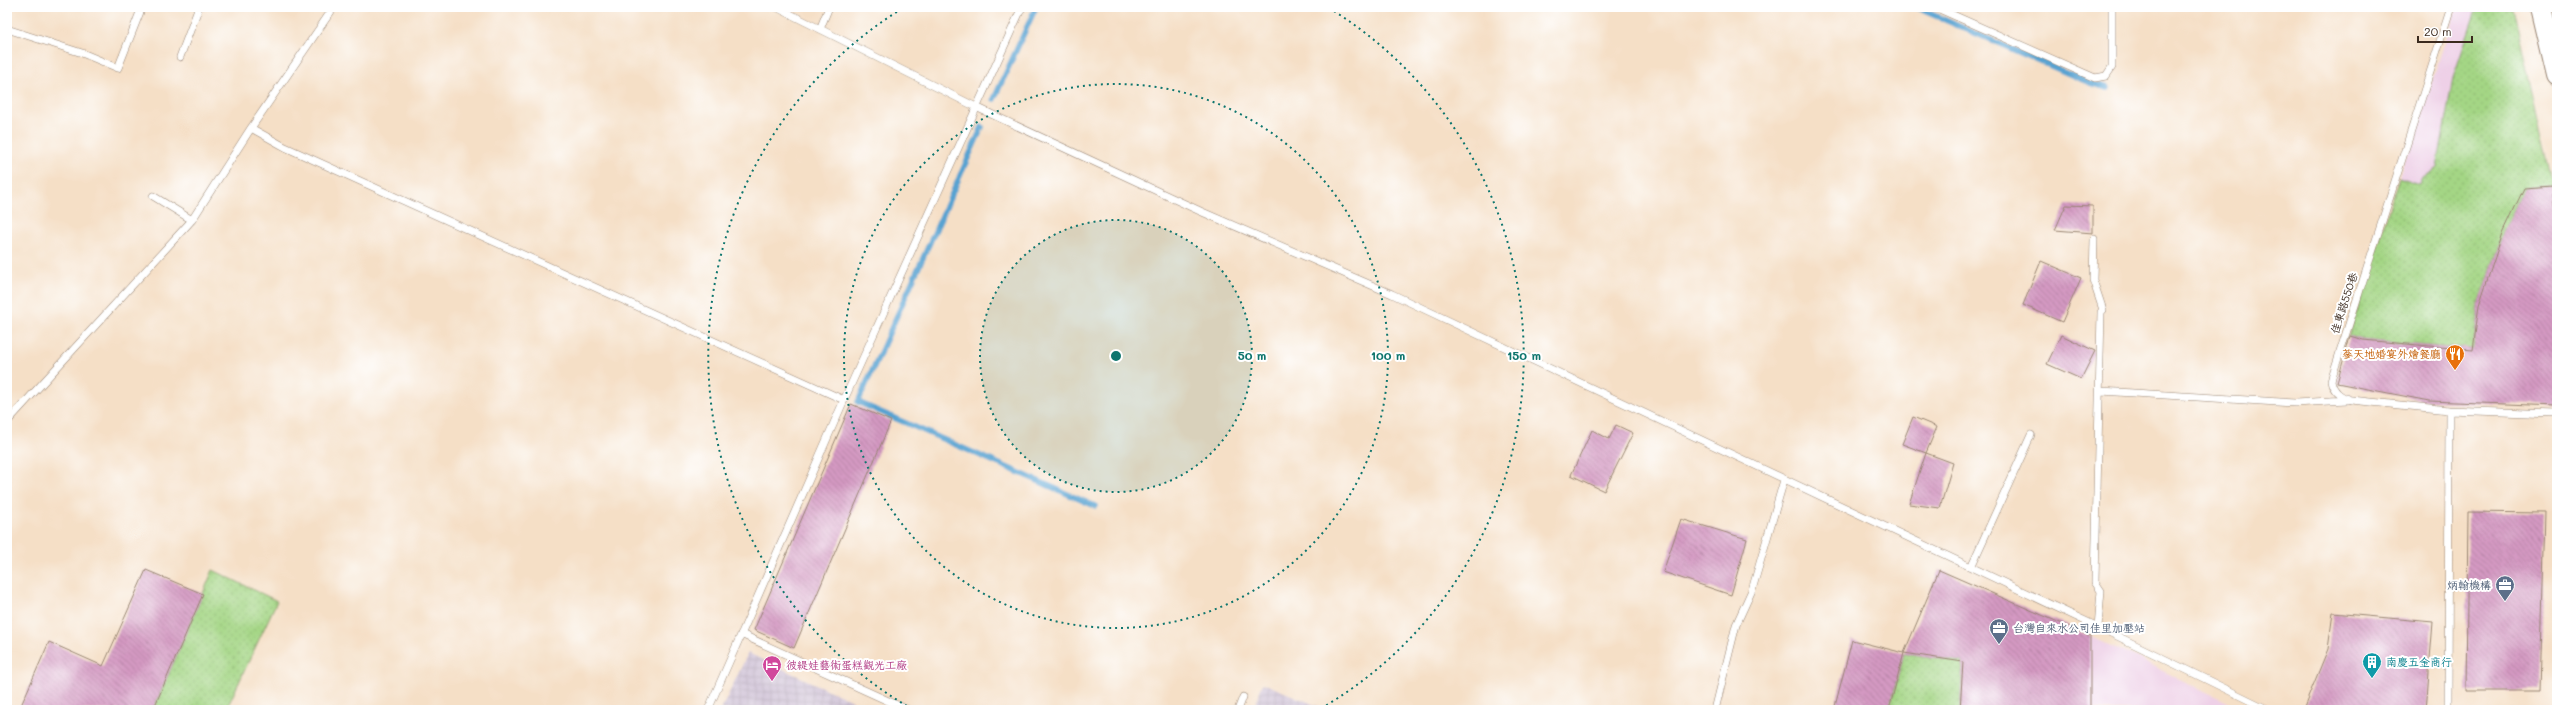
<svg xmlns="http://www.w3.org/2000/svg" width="2564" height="717" font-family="Mali,'LXGW WenKai TC',sans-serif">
<defs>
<pattern id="industrial-grid" width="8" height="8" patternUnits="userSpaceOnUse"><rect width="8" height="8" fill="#ccbed3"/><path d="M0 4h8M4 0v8" fill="none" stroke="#b0a3b5"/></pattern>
<pattern id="grass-dots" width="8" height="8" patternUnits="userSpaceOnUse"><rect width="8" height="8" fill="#a4d685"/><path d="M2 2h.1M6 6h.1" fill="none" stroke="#8eb872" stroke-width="1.8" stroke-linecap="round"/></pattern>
<pattern id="building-back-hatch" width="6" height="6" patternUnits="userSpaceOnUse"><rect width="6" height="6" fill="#d499c2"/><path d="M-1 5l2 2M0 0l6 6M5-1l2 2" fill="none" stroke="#ad7d9d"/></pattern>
</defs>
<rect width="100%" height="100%" fill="#fff"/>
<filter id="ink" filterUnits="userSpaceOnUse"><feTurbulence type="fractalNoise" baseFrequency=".025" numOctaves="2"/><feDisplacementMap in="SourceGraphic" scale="8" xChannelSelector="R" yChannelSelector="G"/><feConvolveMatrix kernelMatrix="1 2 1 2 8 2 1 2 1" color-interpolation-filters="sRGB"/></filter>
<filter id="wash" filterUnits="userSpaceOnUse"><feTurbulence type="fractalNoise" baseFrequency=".012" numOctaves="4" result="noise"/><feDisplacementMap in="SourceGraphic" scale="16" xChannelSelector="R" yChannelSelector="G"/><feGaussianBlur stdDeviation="0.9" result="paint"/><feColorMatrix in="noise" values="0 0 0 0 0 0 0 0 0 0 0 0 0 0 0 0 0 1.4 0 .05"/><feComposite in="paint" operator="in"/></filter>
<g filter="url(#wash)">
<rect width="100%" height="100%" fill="#f5dfc6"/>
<path fill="#eed0e7" d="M2457,7h20l-24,71 -16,90 -14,9 -3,8 -21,-8z
M2090,636l154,74h-154z"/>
<path fill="url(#industrial-grid)" d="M748,653l124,57h-151z
M1263,683l52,22 11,5h-73z"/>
<path fill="url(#grass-dots)" stroke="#708052" d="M2477,7h36l40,179 -29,2 -21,45 -24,72 -6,45 -110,-10 -14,-4 50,-159 21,7 3,-7 14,-9 16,-90z
M213,570l64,31 -51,109h-73z
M1904,653l59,9 -3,48h-71z"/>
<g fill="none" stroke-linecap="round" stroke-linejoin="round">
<path stroke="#59a3d1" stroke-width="5.5" d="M1915,7l175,76 18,5
M994,99l42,-92
M982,127l-124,275 237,104"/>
</g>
<g id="blocks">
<path fill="url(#building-back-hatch)" d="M2553,186l4,34v186l-128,-5 -92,-18 13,-47 13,4 110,10 6,-45 24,-72 21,-45z
M2066,205l27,1v27l-38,-3z
M2041,261l40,17 -19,44 -39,-17z
M2061,335l34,16 -14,28 -34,-15z
M851,404l40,17 -97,227 -40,-18z
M1913,417l24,10 -11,26 -24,-9z
M1616,425l17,8 -29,58 -33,-16 21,-45 17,9z
M1926,453l27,10 -13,45 -31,-4z
M2468,512l77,1 -5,178h-74z
M1681,519l66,20 -16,56 -68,-23z
M146,570l57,24 -50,116h-134l30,-68 54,24z
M1939,570l151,66v74h-130l3,-48 -59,-9z
M2333,613l100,9 -7,88h-123l25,-61z
M1852,640l52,13 -15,57h-55z"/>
</g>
</g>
<g filter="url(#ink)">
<use href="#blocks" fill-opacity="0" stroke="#988472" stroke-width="1"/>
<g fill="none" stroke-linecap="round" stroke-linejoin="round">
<g stroke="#988472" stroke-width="8">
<path id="service" d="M776,7l200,100 224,104 192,83 723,341 154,75
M1935,7l160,71 11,-2 6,-9v-60
M2451,7l-120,373c2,12 10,17 20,20l98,10 108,4
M7,29l75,24 36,15 24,-61
M820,29l9,-22
M180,57l19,-50
M251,128l34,19 559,253
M153,196l39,24
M2094,239l-1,41 10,30 -2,2 -6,270 6,9 -3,36
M2101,391l194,12 52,-3
M7,422l185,-202 59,-92 83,-121
M1971,567l60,-132
M741,634l167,76
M708,710l136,-310 178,-393
M1238,710l5,-13
M1715,710l21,-85 16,-35 32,-110
M2448,710l1,-300"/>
</g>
<g stroke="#988472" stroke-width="24">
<path id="primary" d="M2541,7l16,68"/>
</g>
<use href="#service" stroke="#fff" stroke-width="7"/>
<use href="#primary" stroke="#fff" stroke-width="22"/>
</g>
</g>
<circle cx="1116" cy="356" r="136" fill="#0f766e" fill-opacity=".12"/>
<g fill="none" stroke="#0f766e" stroke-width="2" stroke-dasharray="2 4">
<circle cx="1116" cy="356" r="136"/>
<circle cx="1116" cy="356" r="272"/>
<path d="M912 709A408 408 0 0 1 903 8M1329 8A408 408 0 0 1 1320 709"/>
</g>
<defs>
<g id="restaurant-pin" transform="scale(1)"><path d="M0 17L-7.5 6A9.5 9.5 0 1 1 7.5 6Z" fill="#e8710a" stroke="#fff"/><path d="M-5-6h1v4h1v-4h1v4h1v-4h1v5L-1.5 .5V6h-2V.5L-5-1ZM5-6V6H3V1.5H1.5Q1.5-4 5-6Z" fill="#fff"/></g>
<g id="office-pin" transform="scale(1)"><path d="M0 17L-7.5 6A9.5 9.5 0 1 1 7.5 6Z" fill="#5c6f8a" stroke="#fff"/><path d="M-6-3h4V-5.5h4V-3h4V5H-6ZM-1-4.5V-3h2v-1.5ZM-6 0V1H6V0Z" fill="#fff"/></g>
<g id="building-pin" transform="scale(1)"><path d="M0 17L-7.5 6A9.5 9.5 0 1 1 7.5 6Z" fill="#0f9aa8" stroke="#fff"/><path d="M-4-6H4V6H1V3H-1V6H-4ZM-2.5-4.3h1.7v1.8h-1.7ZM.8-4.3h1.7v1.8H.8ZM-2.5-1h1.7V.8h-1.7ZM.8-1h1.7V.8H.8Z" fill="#fff"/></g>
<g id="hotel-pin" transform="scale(1)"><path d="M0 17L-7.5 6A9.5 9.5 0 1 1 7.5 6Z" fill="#d1479c" stroke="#fff"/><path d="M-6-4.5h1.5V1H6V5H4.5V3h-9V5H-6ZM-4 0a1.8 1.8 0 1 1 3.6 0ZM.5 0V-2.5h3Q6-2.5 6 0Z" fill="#fff"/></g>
</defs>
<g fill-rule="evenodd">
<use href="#restaurant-pin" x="2455" y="354"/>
<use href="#office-pin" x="2505" y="585"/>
<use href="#office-pin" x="1999" y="628"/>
<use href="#building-pin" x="2372" y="662"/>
<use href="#hotel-pin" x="772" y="665"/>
</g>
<g text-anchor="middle" stroke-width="4" stroke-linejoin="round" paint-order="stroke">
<g font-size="11" fill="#3b2a1e" stroke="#fff">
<text transform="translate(2344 303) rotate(-72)" y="4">佳東路550巷</text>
</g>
<g font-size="11" fill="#c56008" stroke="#fff" text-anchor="end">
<text x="2441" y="358">蔘天地婚宴外燴餐廳</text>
</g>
<g font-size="11" fill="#4e5e75" stroke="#fff" text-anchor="end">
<text x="2491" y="589">炳翰機構</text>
<text x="2013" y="632" text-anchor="start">台灣自來水公司佳里加壓站</text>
</g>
<g font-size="11" fill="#0d838f" stroke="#fff" text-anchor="start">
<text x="2386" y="666">南慶五金商行</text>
</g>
<g font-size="11" fill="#b23c85" stroke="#fff" text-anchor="start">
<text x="786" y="669">彼緹娃藝術蛋糕觀光工廠</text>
</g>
</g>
<circle cx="1116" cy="356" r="6" fill="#0f766e" stroke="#fff" stroke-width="2"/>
<g font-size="12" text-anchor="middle" font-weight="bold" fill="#0f766e" stroke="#fff" stroke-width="4" stroke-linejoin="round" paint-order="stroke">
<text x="1252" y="360">50 m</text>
<text x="1388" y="360">100 m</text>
<text x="1524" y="360">150 m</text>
</g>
<rect width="2564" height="717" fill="none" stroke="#fff" stroke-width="24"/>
<path d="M2418 36v6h54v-6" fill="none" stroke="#3b2a1e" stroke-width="2"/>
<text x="2424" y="36" font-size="12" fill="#3b2a1e" stroke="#ffffff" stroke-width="3" paint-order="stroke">20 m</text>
</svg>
